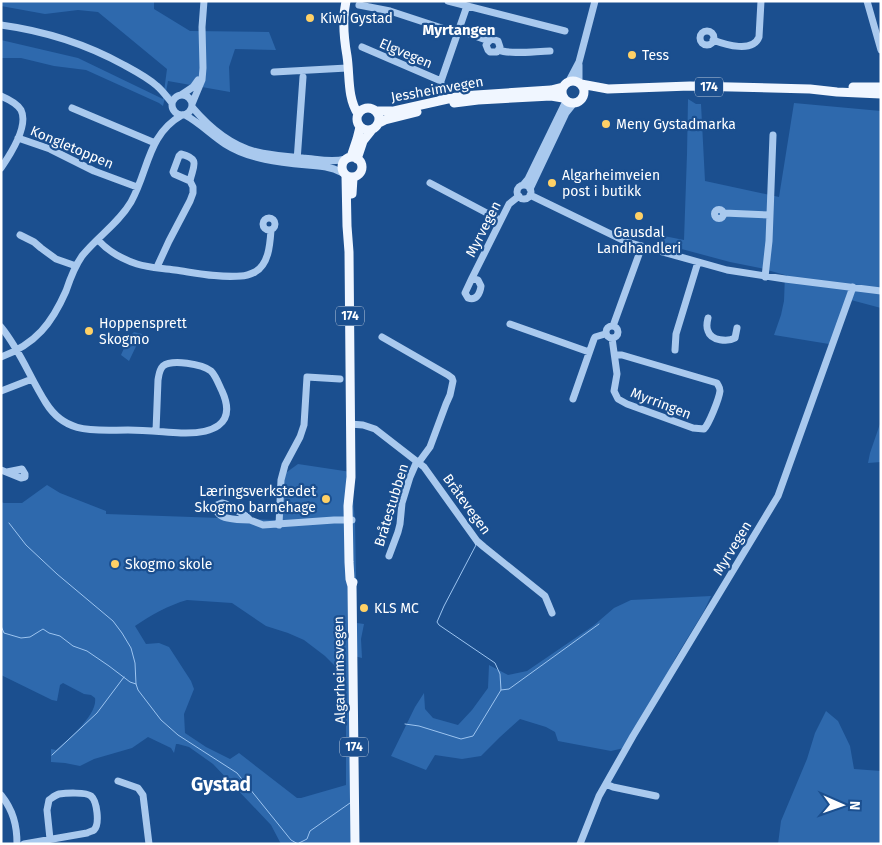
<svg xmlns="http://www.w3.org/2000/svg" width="882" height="845" font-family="'Fira Sans',sans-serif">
<rect width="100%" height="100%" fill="#1b4f8f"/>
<path fill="#2e69ad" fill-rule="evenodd" d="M1,1h153v8l36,22 79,1 7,18 -41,-1 -6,18 1,25 -62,-11 -2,11 6,3 -2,2 -4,-4 -3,13 -4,-3 -73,-33 -32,-4 -33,-8h-20v-18l77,18 85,41 4,-30 -69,-57 -20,-2 -33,4 -44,-8z
M688,99l8,5h5l4,77 74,16 15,-94 87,8v197l-30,-8 -22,44 -55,-9 7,-20 3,-14 1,-26 -25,-7 -30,-6 -67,-18 1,-8 20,4 3,-86z
M134,332l8,2 -13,27 -8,-6 8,-18z
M881,421v41l-13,1 2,-10z
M298,464l53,8 4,50 2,101 7,1 -3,15 1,19 -8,-2 1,188h-74l-10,-19 -58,-61 -24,-17 -11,-3h-2l-2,9 -3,-5 -23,-11 -16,11 -38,11 -14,7 -15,-3 -14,-1v-13l5,1c11,-10 42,-35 39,-52l-4,-3 -7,-1 -21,-11 -3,2 -3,16 -5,-1 -51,-25v-173l3,1h18l25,-18 13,8 46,18v3l170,6 4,-43zM187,600l45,3 34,23 22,7 16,7 21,16 21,21v108l-45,13h-4l-58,-45 -9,6 -24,-12 -21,-14 -1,-19 10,-25 -3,-8 -22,-34 -10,-4 -13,1 -11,-18c16,-11 34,-21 52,-26z
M711,596l-7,15 -28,46 -12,24 -40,67 -13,3 -53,-10 -3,-9 -9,-5 -26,-8 -20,18 -19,19 -19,3 -27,-4 -9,15 -35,-14 24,-49 9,-14 1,16 8,9 25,7 14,-15 16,-22 1,-23 19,10 19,-4 66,-45 21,-18 17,-8z
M826,711l12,10 12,25 4,23 27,2v73h-103l3,-23 26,-62 8,-26z"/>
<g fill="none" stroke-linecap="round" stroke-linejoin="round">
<path stroke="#9cc4f0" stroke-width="1" d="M9,523l17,22 31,29 56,47 9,12 9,15 4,15 1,21 2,6 23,30 17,15 59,38 54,67 7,4
M1,626l3,7 17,5 9,-1 13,-8 6,4 11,3 13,10 14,5 22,15 21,16 6,2
M501,690l8,-1 90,-65
M405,724l14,2 42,13 12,-3 28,-46 -1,-16 -5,-11 -56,-38 -2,-3 7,-16 32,-61 -1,-1
M52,755l45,-42 27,-36
M299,843l8,-4 3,-8 40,-28"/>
<path stroke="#a9c9ee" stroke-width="7" d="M448,1l117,30
M867,1l14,49
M359,5l31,6 67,22
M1,25c44,6 85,19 123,40 11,6 23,12 33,21 5,4 10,11 15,17
M458,30l31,11 3,-2 6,2 2,6 -3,5h-7l-2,-2 -2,-5 3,-4
M700 38a7 7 0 1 1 14 0a7 7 0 1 1-14 0Z
M713,40c13,5 40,13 46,-3l2,-36
M362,47l79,34
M499,50c11,5 38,1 51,1
M579,65v18
M274,72l73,-4
M569,81l10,-19 16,-61
M172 105a10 10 0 1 1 20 0a10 10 0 1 1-20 0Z
M181,95l12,-8 5,-7
M1,96c7,3 16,7 20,14 8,16 -11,45 -20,58
M441,100v-19l26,-75
M192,104l10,-24 1,-12 -1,-41 2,-26
M192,107c17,20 40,39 65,45 15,4 31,4 46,6 14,1 29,5 42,1
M72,108l83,35
M185,115c15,8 26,20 40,29 30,19 67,19 101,23l8,2 9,4
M18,138l32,11 44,22 43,16
M297,161l6,-84
M430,183l70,37
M523,185l5,-6 38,-78
M517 192a7 7 0 1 1 14 0a7 7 0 1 1-14 0Z
M530,189l36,-76 8,-10
M530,195l97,47 100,28 58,9 96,12
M714.5 214a4.5 4.5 0 1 1 9 0a4.5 4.5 0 1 1-9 0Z
M724,213l46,2
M263 224a6 6 0 1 1 12 0a6 6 0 1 1-12 0Z
M20,235l14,7 7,6 15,11 20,7
M98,240c10,11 24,19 39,24 12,4 25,4 38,6 21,3 44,8 66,6 4,0 10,-2 14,-4 14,-8 15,-28 16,-42
M157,267l12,-26 21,-40 3,-8v-6l-3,-6c3,-15 11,-22 -9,-27l-2,2 -6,16 1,2 16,7
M765,277l4,-36 4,-106
M472,278l-7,15 3,5c8,3 12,-4 13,-12l-3,-6 -6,-2 37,-74 10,-8
M708,318c-1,4 -2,9 0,13 3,10 20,11 27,7l2,-10
M510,324l79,28
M606 332a6 6 0 1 1 12 0a6 6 0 1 1-12 0Z
M613,326l29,-80
M1,327c19,23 29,51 45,76 20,32 49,27 82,27 18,0 35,2 53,3 29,1 57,-7 41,-42 -3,-6 -6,-15 -11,-20 -9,-7 -39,-12 -48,-5 -4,4 -4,9 -5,14l-2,51
M382,337l66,38 4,3 1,3 -3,14 -4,9 -16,43 -11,15
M612,338l5,36 -3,17 4,8 9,5 66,24 11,1c5,-5 15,-30 16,-38 0,-4 -1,-4 -3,-8l-95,-28h-7
M675,350l1,-16 22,-72
M1,357c35,-13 51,-34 65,-66 4,-12 9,-25 16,-35 16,-20 36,-32 49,-54 18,-32 16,-67 51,-87
M1,391l31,-12
M573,399l21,-60 1,-2 10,-3
M350,424l13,1 12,4 49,38 53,74 7,6 61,49 7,17
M1,470l20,8 4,-1v-3l-3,-5 -15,3
M250,520c-10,0 -38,0 -33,-15l5,-2 4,1 20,12 4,4 13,5 71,-5h18
M279,525l2,-45 4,-15 15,-28 4,-12 3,-48 33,2
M389,556l9,-24 2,-8 2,-21 8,-26 7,-16
M118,781l20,7 5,7 6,49
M606,784l7,3 43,9
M1,795c12,15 16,30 16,49
M24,844l63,-11c1,-1 6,-2 7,-3 6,-6 3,-29 -3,-34 -5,-4 -25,-3 -32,-2 -4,1 -7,4 -10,6l-2,10 3,29
M580,844l19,-48 34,-60 145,-240 75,-209"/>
<path stroke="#f0f6ff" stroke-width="9" d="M346,1c-4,18 -2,38 1,55 3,20 0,41 11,58
M562 92a11 11 0 1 1 22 0a11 11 0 1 1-22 0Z
M581,84l27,5 82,-3 120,3 27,3 44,2
M853,87h28
M454,103l24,-3 73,-4 12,2
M357 119a11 11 0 1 1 22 0a11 11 0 1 1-22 0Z
M376,111h18l67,-15 90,-6 12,-3
M379,123l6,-3 32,-8
M342 167a10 10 0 1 1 20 0a10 10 0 1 1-20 0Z
M351,157l6,-18 3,-12
M357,159l6,-18 8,-10
M346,176l1,50 2,26 2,225 -3,29 1,56 1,17 2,7
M352,194l1,-16
M353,582l-1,4 3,258"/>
</g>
<g fill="#ffd166" stroke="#1b4f8f" stroke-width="2">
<circle cx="310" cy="18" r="5"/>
<circle cx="632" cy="55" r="5"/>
<circle cx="606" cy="124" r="5"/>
<circle cx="552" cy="183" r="5"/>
<circle cx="639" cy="216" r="5"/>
<circle cx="89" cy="331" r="5"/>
<circle cx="326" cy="499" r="5"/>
<circle cx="115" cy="564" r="5"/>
<circle cx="364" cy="608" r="5"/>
</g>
<g text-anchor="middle" stroke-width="4.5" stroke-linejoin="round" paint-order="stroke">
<g fill="#1b4f8f" stroke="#bbcadd" stroke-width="1">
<rect x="695" y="77.5" width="28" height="19" rx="4"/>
<rect x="336" y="306.5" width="28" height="19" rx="4"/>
<rect x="340" y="737.5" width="28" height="19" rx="4"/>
</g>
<g font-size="12" font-weight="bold" fill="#fff">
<text x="709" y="91">174</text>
<text x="350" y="320">174</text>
<text x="354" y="751">174</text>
</g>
<g font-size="14" fill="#fff" stroke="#1b4f8f" text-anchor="start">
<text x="320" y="23">Kiwi Gystad</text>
<text x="642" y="60">Tess</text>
<text x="616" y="129">Meny Gystadmarka</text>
<text x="562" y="180">Algarheimveien<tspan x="562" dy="16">post i butikk</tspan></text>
<text x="639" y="237" text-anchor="middle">Gausdal<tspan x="639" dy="16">Landhandleri</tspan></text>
<text x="99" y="328">Hoppensprett<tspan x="99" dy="16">Skogmo</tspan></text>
<text x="316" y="496" text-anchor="end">Læringsverkstedet<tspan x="316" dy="16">Skogmo barnehage</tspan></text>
<text x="125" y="569">Skogmo skole</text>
<text x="374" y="613">KLS MC</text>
</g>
<g font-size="14" fill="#fff" stroke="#1b4f8f">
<text transform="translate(406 53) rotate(23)" y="5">Elgvegen</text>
<text transform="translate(437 89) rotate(-10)" y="5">Jessheimvegen</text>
<text transform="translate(72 147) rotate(23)" y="5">Kongletoppen</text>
<text transform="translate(483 229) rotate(-63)" y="5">Myrvegen</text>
<text transform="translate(661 403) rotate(21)" y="5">Myrringen</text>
<text transform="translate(467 504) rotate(54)" y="5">Bråtevegen</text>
<text transform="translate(391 505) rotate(-73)" y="5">Bråtestubben</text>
<text transform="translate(732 548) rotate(-59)" y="5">Myrvegen</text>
<text transform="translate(339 670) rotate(-91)" y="5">Algarheimsvegen</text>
</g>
<g font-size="15" font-weight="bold" fill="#fff" stroke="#1b4f8f">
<text x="459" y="35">Myrtangen</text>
</g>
<g font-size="19" font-weight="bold" fill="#fff" stroke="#1b4f8f">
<text x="221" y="791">Gystad</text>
</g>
</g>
<rect width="882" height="845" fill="none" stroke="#ffffff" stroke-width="5"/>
<g transform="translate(842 805) rotate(92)" stroke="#1b4f8f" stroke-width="4" paint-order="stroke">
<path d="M0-4L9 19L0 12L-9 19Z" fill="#ffffff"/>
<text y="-8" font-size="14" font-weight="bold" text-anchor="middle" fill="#ffffff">N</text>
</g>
</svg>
